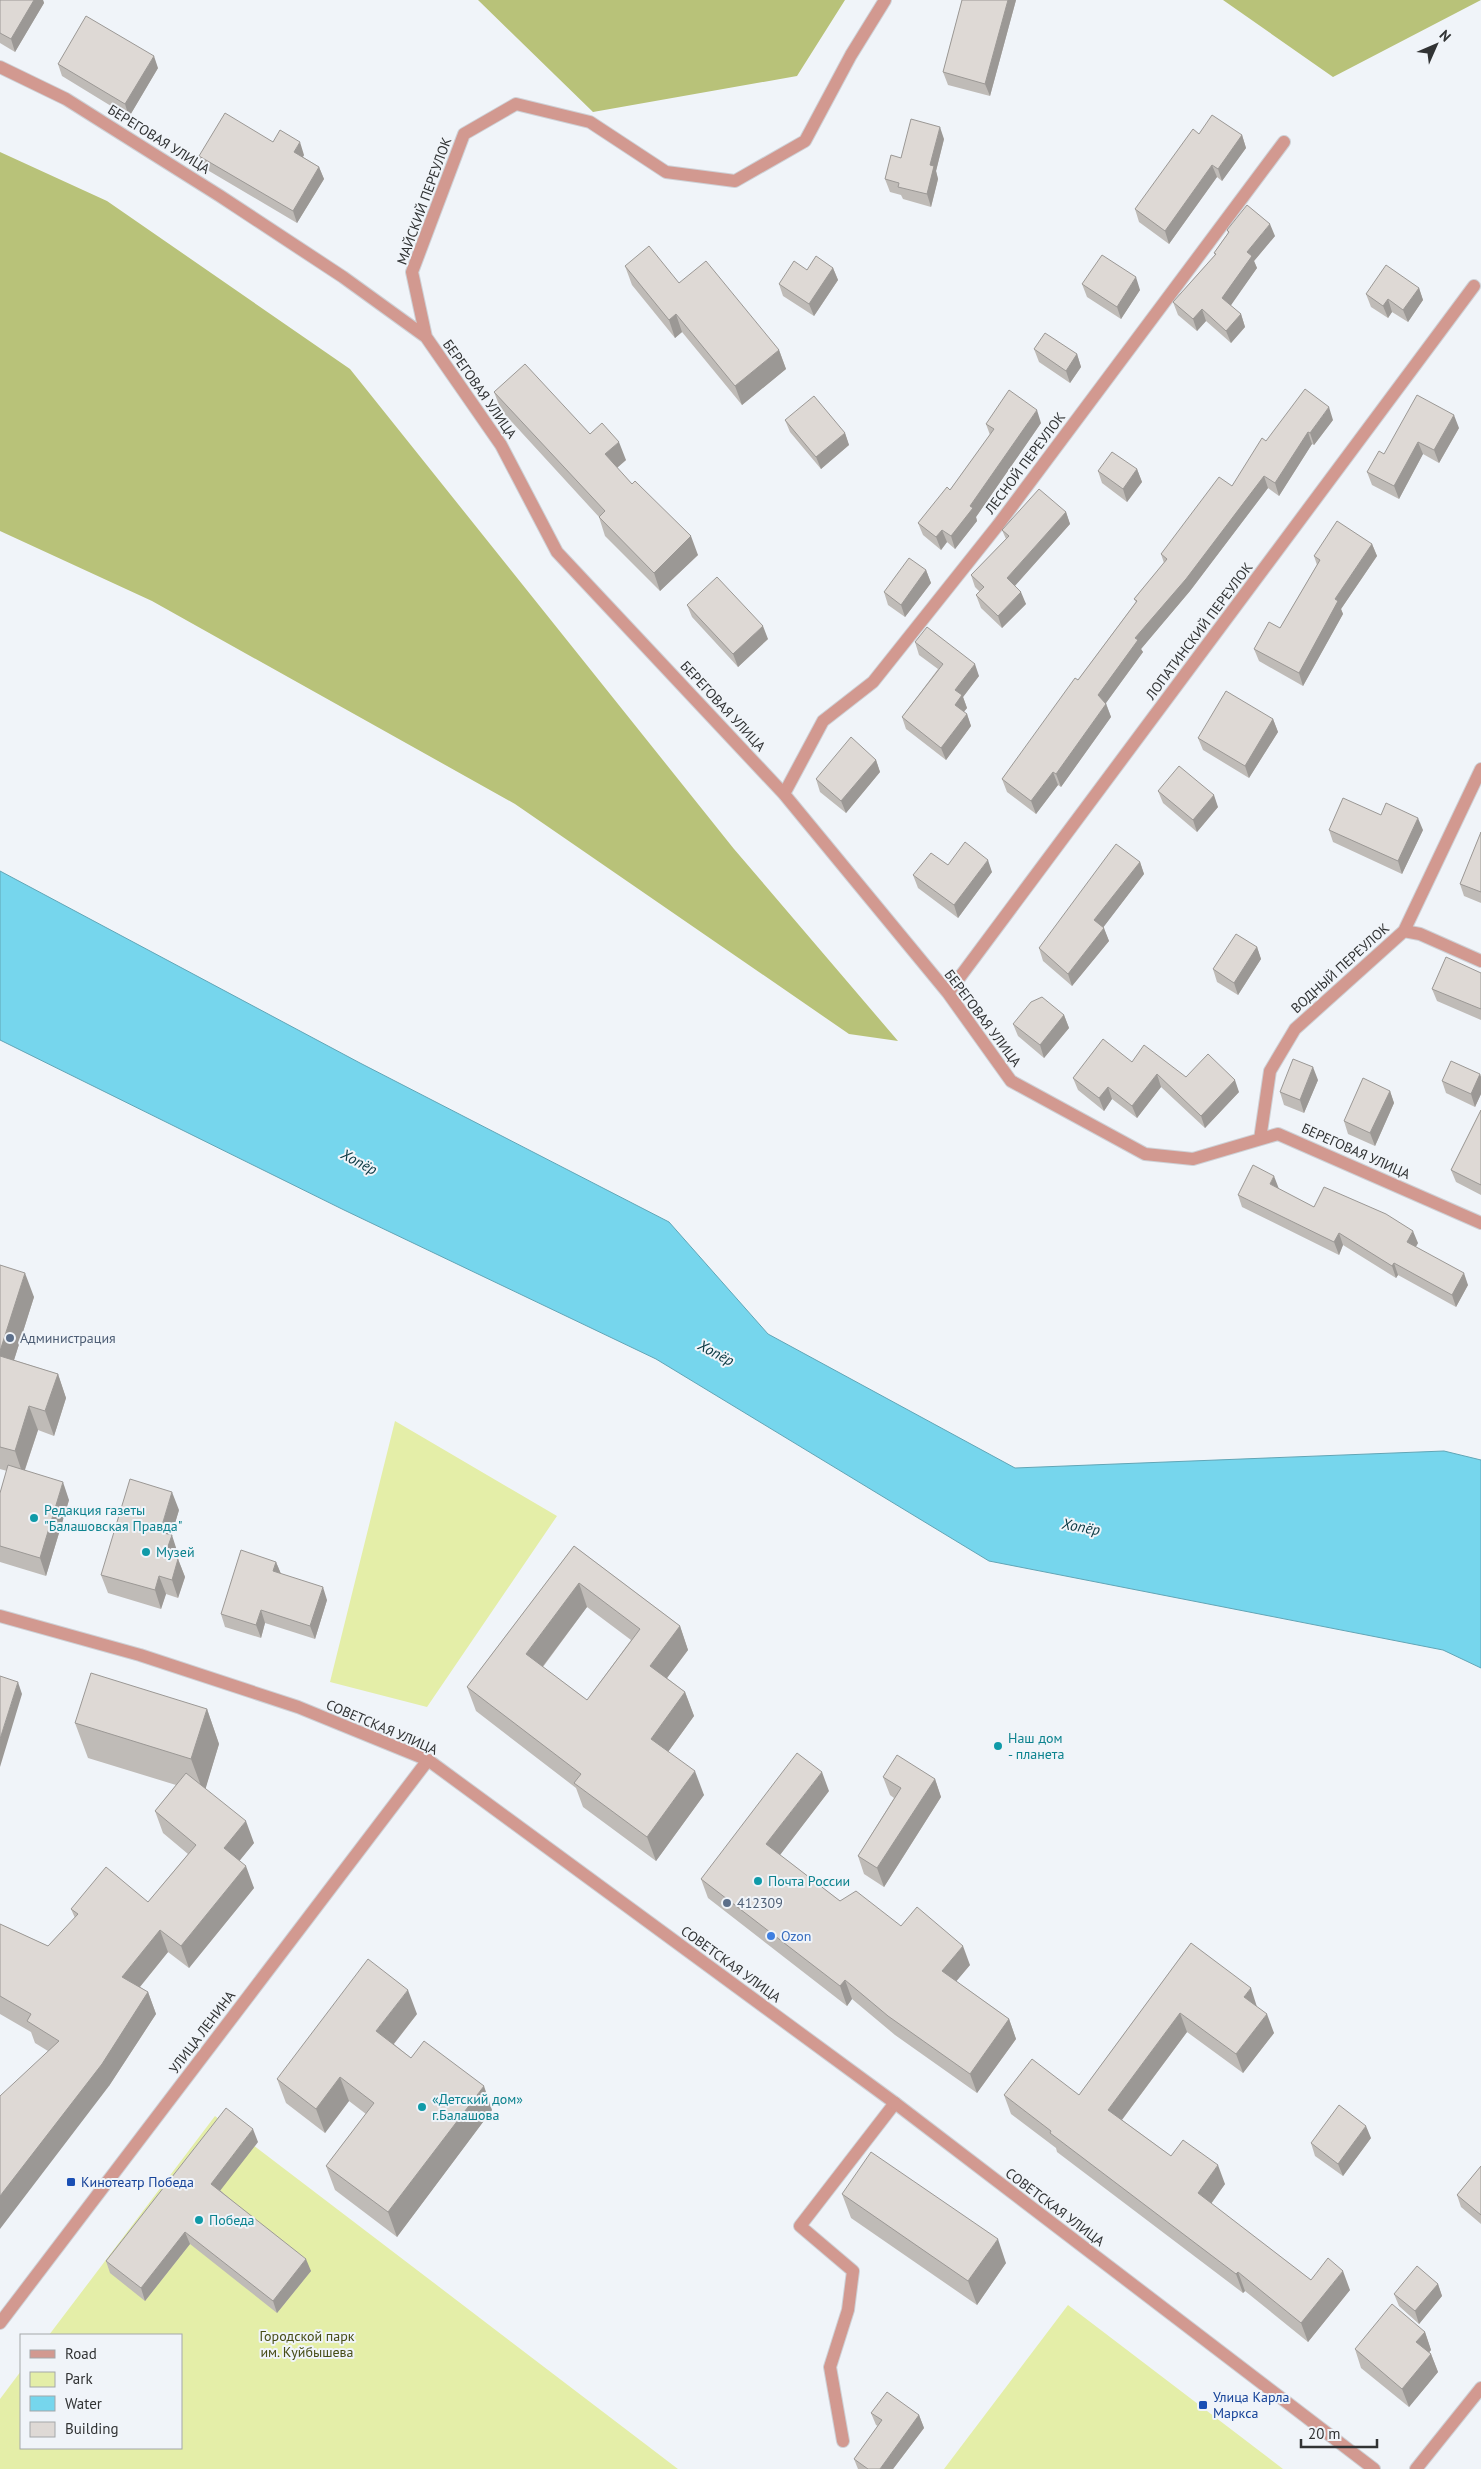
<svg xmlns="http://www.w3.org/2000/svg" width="1481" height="2469" font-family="'PT Sans',sans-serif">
<rect width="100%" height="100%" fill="#f0f4f9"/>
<path fill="#e4eea8" d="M395,1421l162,95 -130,191 -97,-25z
M215,2116l463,353h-678v-70l21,-28v77h160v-113h-132z
M1068,2305l215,164h-339z"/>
<path fill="#b8c279" d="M478,0h367l-48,76 -204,36z
M1223,0h258l-148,77z
M0,152l107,49 243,168 384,480 164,192 -49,-7 -334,-230 -363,-203 -152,-70z"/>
<path fill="#76d6ed" stroke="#61a5b6" d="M0,871l360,192 309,159 99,112 247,134 429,-17 37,9v208l-38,-18 -454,-89 -333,-202 -312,-149 -344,-170z"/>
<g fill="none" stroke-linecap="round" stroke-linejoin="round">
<g stroke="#ced1d6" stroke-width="14">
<path id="service" d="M843,2441l-13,-74 18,-57 5,-39 -53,-45 95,-123"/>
</g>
<g stroke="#ced1d6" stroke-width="14">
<path id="minor" d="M0,67l66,32 154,97 123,81 83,60 75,108 56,107 227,242 164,199 63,88 134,73 48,5 85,-25 203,89
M426,337l-14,-65 52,-138 52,-30 74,18 76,50 69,9 70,-40 46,-86 34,-55
M784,794l39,-73 50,-39 125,-157 286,-383
M1404,931l16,3 61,27
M948,993l526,-707
M1260,1139l10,-68 25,-42 109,-98 77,-162
M0,2323l428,-563
M1416,2469l65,-81"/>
</g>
<g stroke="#ced1d6" stroke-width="14">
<path id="tertiary" d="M0,1616l140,39 158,52 130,53 467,343 479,366"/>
</g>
<use href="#service" stroke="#d29990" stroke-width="12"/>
<use href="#minor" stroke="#d29990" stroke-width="12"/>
<use href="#tertiary" stroke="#d29990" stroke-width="12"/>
</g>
<path fill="#bfbbb7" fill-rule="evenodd" d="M0,0h43l1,3 -29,49 -15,-9z
M962,0h54l-26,96 -42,-11 -5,-13z
M58,64l100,4 -29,49 -67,-41z
M1199,134l43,1 4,13 -24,33 -5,-4 -48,67 -30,-22 -4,-13z
M944,139l-8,32 2,8 -7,28 -28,-8 -2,-4 -11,-3 -5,-13 16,-21z
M273,142l31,13 -1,2 16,10 5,12 -27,44 -93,-55 -5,-12z
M1227,230l48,6 -21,25 3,7 -27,37 11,9 4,13 -14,16 -25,-22 -9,10 -19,-16 -5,-13 42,-47 -1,-2 14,-20z
M625,266l54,17 100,67 7,19 -44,36 -60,-73 -7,6 -43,-53z
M833,268l5,12 -24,36 -31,-20 -4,-12 28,-14z
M1082,284l58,6 -19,29 -34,-22z
M1419,288l4,12 -15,22 -16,-10 -4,6 -17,-11 -5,-13z
M1034,349l43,5 4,13 -11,16 -31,-21z
M494,392l96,42 36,26 -9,8 81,87 -38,36 -55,-55 -6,-19 -98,-107z
M785,420l60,13 4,12 -28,24 -31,-37z
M1333,420l-19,25 -2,-1 -33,52 -11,-8 -78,103 -49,58 2,3 -37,51 5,14 -50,70 -3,-2 -22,29 -29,-22 -5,-13 76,-99 58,-78 -2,-3 30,-36 -3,-9 71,-68 34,-45z
M1041,423l-65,94 1,4 -22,28 -8,-7 -6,8 -18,-15 -5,-12 32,-33 40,-55 -4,-11z
M1459,428l-20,35 -16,-9 -24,45 -27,-14 -5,-13 17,-18z
M1137,469l5,13 -15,20 -25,-19 -4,-12z
M1066,512l4,12 -55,62 11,18 -24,24 -21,-20 -5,-13 4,-3 -5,-5 -4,-12 35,-36 -4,-9z
M1372,544l5,12 -36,53 2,5 -40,72 -44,-25 -5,-12 26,-21 37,-63 -3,-9z
M926,570l5,13 -26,34 -17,-12 -4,-13z
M687,605l81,34 -30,28 -46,-50z
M915,642l64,34 -16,21 4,11 -3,4 3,2 4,12 -25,34 -40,-31 -4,-12 36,-48 -19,-14z
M1273,719l5,13 -29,46 -46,-28 -5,-12z
M876,760l4,12 -34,41 -26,-21 -4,-13z
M1158,791l60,16 -21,25 -34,-29z
M1381,815l42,15 -21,44 -69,-32 -4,-12z
M1481,832v71l-17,-7 -4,-12z
M1140,862l4,12 -41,53 6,14 -37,45 -29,-25 -4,-13z
M948,865l44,7 -34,46 -40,-30 -5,-13z
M1257,947l4,12 -23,36 -21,-13 -4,-13z
M1481,973v47l-44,-19 -5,-12z
M1064,1015l5,13 -25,30 -26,-22 -5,-12z
M1132,1062l54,15 53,15 -34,36 -44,-41 -24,31 -25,-19 -8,12 -26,-21 -5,-12z
M1480,1074l1,3v17l-6,13 -29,-14 -4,-12z
M1318,1080l-14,33 -20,-8 -4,-13z
M1390,1091l4,12 -19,43 -27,-12 -4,-13z
M1481,1110v85l-25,-13 -5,-12z
M1278,1189l36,18 104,36 -2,4 52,38 -12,22 -58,-32 -2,3 -53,-33 -4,10 -97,-48 -4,-12z
M0,1265l34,32 -20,63 44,14 8,24 -12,38 -16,-6 -13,40 44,30 -23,76 -46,-14v-69l7,-22 -7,-2z
M179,1510l-8,25 7,19 -1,5h1l7,18 -7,21 -12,-4 -5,15 -53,-16 -7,-18z
M574,1546l106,80 8,24 -21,28 18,14 9,24 -26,36 36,43 -48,66 -73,-54 -7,-19 -100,-77 -9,-24zM587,1607l44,33 -44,60 -44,-33z
M276,1562l5,12 46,26 -12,39 -50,-16 -4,15 -36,-11 -4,-13z
M207,1709l12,35 -14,45 49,54 -15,18 15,27 -65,80 -21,-16 -28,35 8,5 8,22 -47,72 -61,-35 -13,-8 -4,-11 -31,-18v-90l48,22 27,-28 -4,-9 77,-7 40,-48 -25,-21 -8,-22 21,-26 -88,-27 -13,-35z
M883,1777l52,2 6,18 -57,90 -20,-13 -6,-18 36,-58 -4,-3z
M829,1791l-49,64 60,46 61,25 69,39 -14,16 53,38 7,20 -39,54 -82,-58 -43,-36 -5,7 -139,-108 -7,-19z
M1191,1943l66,64 17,26 -31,40 -56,-41 -65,88 49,36 54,28 -14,20 100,76 39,10 -42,52 -63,-51 -2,2 -186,-141 -1,-4 -45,-34 -7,-19h75z
M417,2014l-23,30 17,14 81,52 -95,127 -62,-47 -9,-24 40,-52 -17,-13 -24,32 -39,-30 -9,-24z
M1371,2138l-28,38 -28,-20 -4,-13z
M258,2142l-38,48 91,81 -34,42 -87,-69 -45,57 -35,-28 -4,-12z
M1481,2166v58l-20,-17 -4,-12z
M842,2194l164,69 -29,42 -126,-87z
M1438,2284l4,12 -23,28 -20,-18 -5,-12z
M1425,2332l6,18 -2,2 2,2 7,18 -29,35 -48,-39 -6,-19z
M871,2413l48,2 5,13 -31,41h-35l-4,-10 24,-33 -2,-1z"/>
<path fill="#9b9895" d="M34,0h9l1,3 -29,49 -4,-13z
M1008,0h8l-26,96 -5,-12z
M154,56l4,12 -29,49 -4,-13z
M940,127l4,12 -8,32 2,8 -7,28 -4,-13 3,-29z
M1242,135l4,13 -24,33 -4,-12z
M300,142l4,13 -6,9 -4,-12z
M1212,165l5,12 -48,67 -4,-13z
M319,167l5,12 -27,44 -4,-12z
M1270,224l5,12 -21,25 3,7 -30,43 -5,-13 25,-46z
M833,268l5,12 -24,36 -5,-12z
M1136,277l4,13 -19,29 -4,-12z
M1419,288l4,12 -15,22 -5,-12z
M1388,299l4,13 -4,6 -5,-12z
M1202,309l4,12 -9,10 -4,-12z
M676,314l6,18 -7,6 -6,-18z
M1241,314l4,13 -14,16 -5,-12z
M779,350l7,19 -44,36 -7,-19z
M1077,354l4,13 -11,16 -4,-12z
M1329,407l4,13 -19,25 -4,-12z
M1037,410l4,13 -65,94 1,4 -22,28 -4,-13 19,-30z
M1454,415l5,13 -20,35 -5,-13z
M1308,432l4,12 -33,52 -4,-13z
M845,433l4,12 -28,24 -5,-12z
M619,442l7,18 -14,12 -7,-18z
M1418,442l5,12 -24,45 -5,-13z
M1137,469l5,13 -15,20 -4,-13z
M1264,476l4,12 -78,103 -49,58 2,3 -40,55 -5,-12 37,-57z
M1066,512l4,12 -59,66 -4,-12z
M942,530l5,12 -6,8 -5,-13z
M691,536l7,19 -38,36 -6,-18z
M1372,544l5,12 -36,53 2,5 -40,72 -4,-13 36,-74z
M926,570l5,13 -26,34 -4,-12z
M1021,592l5,12 -24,24 -4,-12z
M763,626l5,13 -30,28 -5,-13z
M975,664l4,12 -16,21 4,11 -8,9 -4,-12v-15z
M1106,704l5,13 -50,70 -5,-13z
M967,714l4,12 -25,34 -5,-12z
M1273,719l5,13 -29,46 -4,-12z
M876,760l4,12 -34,41 -5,-12z
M1053,772l5,13 -22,29 -5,-13z
M1214,795l4,12 -21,25 -4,-12z
M1418,818l5,12 -21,44 -4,-13z
M988,860l4,12 -34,46 -4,-13z
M1140,862l4,12 -45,59 -5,-13z
M1104,928l5,13 -37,45 -4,-12z
M1257,947l4,12 -23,36 -4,-12z
M1064,1015l5,13 -25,30 -4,-13z
M1313,1067l5,13 -14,33 -4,-13z
M1157,1074l4,13 -24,31 -5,-12z
M1480,1074l1,3v17l-6,13 -4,-13z
M1235,1080l4,12 -34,36 -4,-12z
M1108,1087l4,12 -8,12 -5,-13z
M1390,1091l4,12 -19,43 -5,-13z
M1274,1176l5,13 -9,-5z
M1413,1231l5,12 -7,11 -4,-12z
M1339,1233l4,12 -4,10 -5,-13z
M1394,1263l4,12 -2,3 -4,-12z
M25,1273l9,24 -26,82 -8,-20v-8z
M1464,1273l4,12 -12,22 -4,-12z
M58,1374l8,24 -12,38 -9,-25z
M29,1406l9,24 -15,45 -8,-24z
M63,1482l6,18 -23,76 -6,-18z
M172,1492l7,18 -11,37 4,-12 6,19 -6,20 -7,-19 -5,-23z
M178,1559l7,18 -7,21 -6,-18z
M276,1562l5,12 -8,-3z
M159,1576l7,18 -5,15 -6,-19z
M579,1583l8,24 -53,71 -8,-24z
M323,1587l4,13 -12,39 -5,-13z
M261,1610l4,13 -4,15 -5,-13z
M680,1626l8,24 -30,40 -8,-24z
M18,1682l4,12 -22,73v-28z
M685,1692l9,24 -34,47 -9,-24z
M207,1709l12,35 -15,50 -13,-35z
M695,1771l9,24 -48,66 -9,-24z
M822,1772l7,19 -56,73 -7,-20z
M935,1779l6,18 -57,90 -7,-19z
M246,1821l8,22 -22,27 -8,-22z
M246,1866l8,22 -65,80 -8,-22z
M160,1930l8,22 -38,47 -8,-22z
M963,1946l7,19 -21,25 -7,-19z
M845,1980l7,19 -5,7 -7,-20z
M1251,1988l6,19 -13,-10z
M408,1990l9,24 -32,41 -9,-24z
M148,1992l8,22 -47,72 -109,143v-33z
M1180,2013l7,19 -72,97 -7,-19z
M1267,2014l7,19 -31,40 -7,-19z
M1009,2019l7,20 -39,54 -7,-19z
M340,2077l9,24 -24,32 -9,-24z
M484,2086l8,24 -95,127 -9,-25z
M1366,2126l5,12 -28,38 -5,-12z
M253,2129l5,13 -42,54 -5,-12z
M1218,2165l7,19 -20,28 -7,-19z
M185,2232l5,12 -45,57 -4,-13z
M998,2239l8,24 -29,42 -9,-24z
M306,2259l5,12 -34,42 -4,-12z
M1343,2271l7,19 -42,52 -7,-19z
M1238,2272l7,19 -2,2 -7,-19z
M1438,2284l4,12 -23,28 -4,-13z
M1425,2332l6,18 -8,10 -7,-18z
M1431,2354l7,18 -29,35 -7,-18z
M919,2415l5,13 -31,41h-13z"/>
<path fill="#ded9d5" stroke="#9b9895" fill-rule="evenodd" d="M0,0h34l-23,39 -11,-6z
M962,0h46l-23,84 -42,-12z
M86,16l68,40 -29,48 -67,-40z
M225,113l48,29 7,-12 20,12 -6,10 25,15 -26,44 -94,-55z
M1212,115l30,20 -24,34 -6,-4 -47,66 -30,-22 58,-80 6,5z
M911,119l29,8 -10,38 4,1 -7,28 -29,-7 1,-4 -14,-4 6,-24 10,3z
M1247,205l23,19 -23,28 5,4 -30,42 19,16 -15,17 -24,-22 -9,10 -20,-17 43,-48 -2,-1 15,-21 -2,-2z
M649,246l30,37 27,-22 73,89 -44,36 -59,-72 -7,6 -44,-54z
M1102,255l34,22 -19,30 -35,-23z
M816,256l17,12 -24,36 -30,-20 15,-23 13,9z
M1386,265l33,23 -16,22 -15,-11 -5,7 -17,-12z
M1045,333l32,21 -11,17 -32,-22z
M525,364l65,70 12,-11 17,19 -14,12 27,30 3,-3 56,55 -37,37 -55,-56 6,-6 -111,-119z
M1305,389l24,18 -19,26 -2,-1 -33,51 -11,-7 -78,103 -51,59 3,2 -40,55 8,9 -50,70 -3,-2 -22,29 -29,-22 73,-101 3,2 59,-79 -3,-2 33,-40 -6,-5 58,-77 13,9 30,-48 4,3z
M1009,390l28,20 -67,96 3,2 -22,28 -9,-6 -6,7 -18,-14 29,-36 3,3 44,-61 -8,-5z
M1417,395l37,20 -20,35 -16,-8 -24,44 -27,-14 12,-21 5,3z
M814,396l31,37 -29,24 -31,-37z
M1112,452l25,17 -14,20 -25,-18z
M1039,489l27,23 -59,66 14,14 -23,24 -22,-21 8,-8 -13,-12 38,-39 -7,-6z
M1337,521l35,23 -37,55 3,2 -39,72 -45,-24 15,-27 11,6 40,-68 -6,-4z
M909,558l17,12 -25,35 -17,-13z
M717,577l46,49 -30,28 -46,-49z
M927,627l48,37 -20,26 7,5 -7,10 12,9 -26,34 -39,-31 41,-53 -28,-22z
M1226,691l47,28 -28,47 -47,-28z
M851,737l25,23 -35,41 -25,-22z
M1179,766l35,29 -21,25 -35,-29z
M1343,798l38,17 5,-12 32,15 -20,43 -69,-31z
M1481,832v60l-21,-8z
M965,842l23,18 -34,45 -41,-30 18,-22 17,12z
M1116,844l24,18 -46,58 10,8 -36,46 -29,-26z
M1236,934l21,13 -23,36 -21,-14z
M1446,957l35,16v36l-49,-20z
M1042,997l22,18 -24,30 -27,-21 18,-22z
M1103,1039l29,23 12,-17 42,32 22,-23 27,26 -34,36 -44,-42 -25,32 -24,-19 -9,11 -26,-20z
M1293,1059l20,8 -13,33 -20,-8z
M1451,1061l29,13 -9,20 -29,-13z
M1363,1078l27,13 -20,42 -26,-12z
M1481,1110v75l-30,-15z
M1253,1165l21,11 -4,8 44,23 10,-20 62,27 27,17 -6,11 57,31 -12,22 -58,-32 -2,3 -53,-33 -5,9 -96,-47z
M0,1265l25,8 -25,78z
M0,1356l58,18 -13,37 -16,-5 -14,45 -15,-4z
M8,1465l55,17 -23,76 -40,-12v-53z
M130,1479l42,13 -12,40 12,3 -7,20 13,4 -6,21 -13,-4 -4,14 -54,-15z
M574,1546l106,80 -30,40 35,26 -34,47 44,32 -48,66 -73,-54 7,-9 -114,-87zM579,1583l61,46 -53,71 -61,-46z
M241,1550l35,12 -3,9 50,16 -13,39 -49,-16 -5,15 -35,-11z
M91,1673l116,36 -16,50 -116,-36z
M0,1676l18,6 -18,57z
M797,1753l25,19 -56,72 74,57 16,-10 45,35 16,-19 46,39 -21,25 67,48 -39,55 -82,-58 -43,-36 -5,6 -139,-107z
M897,1755l38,24 -58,89 -19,-12 43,-68 -18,-11z
M186,1773l60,48 -22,27 22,18 -65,80 -21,-16 -38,47 26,15 -46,72 -102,132v-100l59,-55 -32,-20 4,-7 -31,-18v-72l48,22 30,-32 -7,-5 35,-42 42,35 48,-57 -41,-34z
M1191,1943l60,45 -7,9 23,17 -31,40 -56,-41 -72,97 63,46 12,-16 35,25 -20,28 113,87 17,-22 15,13 -42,52 -63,-51 -2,2 -186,-141 1,-2 -47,-36 28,-36 47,36z
M368,1959l40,31 -32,41 35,27 13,-17 60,45 -96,126 -62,-46 48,-63 -34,-26 -24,32 -39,-30z
M1339,2105l27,21 -28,38 -27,-21z
M226,2108l27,21 -42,55 95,75 -33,42 -88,-69 -44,56 -35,-27z
M871,2152l127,87 -30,42 -126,-87z
M1481,2166v49l-24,-20z
M1417,2266l21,18 -23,27 -21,-17z
M1392,2304l33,28 -9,10 15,12 -29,35 -47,-40z
M887,2392l32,23 -39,54h-12l-14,-10 28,-39 -11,-7z"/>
<g fill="#5c6f8a" stroke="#f0f4f9" stroke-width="2">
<circle cx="10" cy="1338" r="5"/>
<circle cx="727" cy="1903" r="5"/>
</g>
<g fill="#0f9aa8" stroke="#f0f4f9" stroke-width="2">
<circle cx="34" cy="1518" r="5"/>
<circle cx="146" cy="1552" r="5"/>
<circle cx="998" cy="1746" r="5"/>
<circle cx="758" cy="1881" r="5"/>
<circle cx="422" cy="2107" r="5"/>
<circle cx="199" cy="2220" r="5"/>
</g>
<circle fill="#3f7fe0" stroke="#f0f4f9" stroke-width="2" cx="771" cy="1936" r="5"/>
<g fill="#1a4fb4" stroke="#f0f4f9" stroke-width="2">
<rect x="66" y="2177" width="10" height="10" rx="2.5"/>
<rect x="1198" y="2400" width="10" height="10" rx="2.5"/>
</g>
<g text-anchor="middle" stroke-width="4" stroke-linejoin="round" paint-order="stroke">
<g font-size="14" fill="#313334" stroke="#f0f4f9">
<text transform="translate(159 139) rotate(32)" y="5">БЕРЕГОВАЯ УЛИЦА</text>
<text transform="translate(424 201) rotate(-70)" y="5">МАЙСКИЙ ПЕРЕУЛОК</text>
<text transform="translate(480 389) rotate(55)" y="5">БЕРЕГОВАЯ УЛИЦА</text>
<text transform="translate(1025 463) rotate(-53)" y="5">ЛЕСНОЙ ПЕРЕУЛОК</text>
<text transform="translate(1199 631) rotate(-53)" y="5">ЛОПАТИНСКИЙ ПЕРЕУЛОК</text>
<text transform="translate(723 706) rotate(47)" y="5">БЕРЕГОВАЯ УЛИЦА</text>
<text transform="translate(1340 968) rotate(-42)" y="5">ВОДНЫЙ ПЕРЕУЛОК</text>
<text transform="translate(983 1018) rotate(53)" y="5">БЕРЕГОВАЯ УЛИЦА</text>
<text transform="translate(1356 1151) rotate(24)" y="5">БЕРЕГОВАЯ УЛИЦА</text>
<text transform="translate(382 1727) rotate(23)" y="5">СОВЕТСКАЯ УЛИЦА</text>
<text transform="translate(731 1964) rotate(36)" y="5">СОВЕТСКАЯ УЛИЦА</text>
<text transform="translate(202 2032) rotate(-53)" y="5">УЛИЦА ЛЕНИНА</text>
<text transform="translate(1055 2207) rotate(37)" y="5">СОВЕТСКАЯ УЛИЦА</text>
</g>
<g font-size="14" fill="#4e5e75" stroke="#f0f4f9" text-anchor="start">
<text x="20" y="1343">Администрация</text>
<text x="737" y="1908">412309</text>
</g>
<g font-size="14" fill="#0d838f" stroke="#f0f4f9" text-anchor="start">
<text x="44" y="1515">Редакция газеты<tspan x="44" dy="16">"Балашовская Правда"</tspan></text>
<text x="156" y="1557">Музей</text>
<text x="1008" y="1743">Наш дом<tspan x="1008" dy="16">- планета</tspan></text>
<text x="768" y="1886">Почта России</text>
<text x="432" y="2104">«Детский дом»<tspan x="432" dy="16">г.Балашова</tspan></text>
<text x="209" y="2225">Победа</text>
</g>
<g font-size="14" fill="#366cbe" stroke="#f0f4f9" text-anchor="start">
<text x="781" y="1941">Ozon</text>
</g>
<g font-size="14" fill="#164399" stroke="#f0f4f9" text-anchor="start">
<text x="81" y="2187">Кинотеатр Победа</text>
<text x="1213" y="2402">Улица Карла<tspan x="1213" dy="16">Маркса</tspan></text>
</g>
<g font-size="14" fill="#474d16" stroke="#f0f4f9">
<text x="307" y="2341">Городской парк<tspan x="307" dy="16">им. Куйбышева</tspan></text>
</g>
<g font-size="15" font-style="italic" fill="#083741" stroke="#f0f4f9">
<text transform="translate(359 1162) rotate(28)" y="5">Хопёр</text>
<text transform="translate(716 1353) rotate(28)" y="5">Хопёр</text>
<text transform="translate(1081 1527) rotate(10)" y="5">Хопёр</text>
</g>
</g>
<rect x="20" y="2334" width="162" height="115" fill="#f0f4f9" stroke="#a4a7aa"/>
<rect x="30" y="2350" width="25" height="8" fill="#d29990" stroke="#a4a7aa"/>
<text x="65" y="2359" font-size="15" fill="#313334">Road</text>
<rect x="30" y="2372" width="25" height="15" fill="#e4eea8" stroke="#a4a7aa"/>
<text x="65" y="2384" font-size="15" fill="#313334">Park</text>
<rect x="30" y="2396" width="25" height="15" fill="#76d6ed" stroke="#a4a7aa"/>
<text x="65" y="2409" font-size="15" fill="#313334">Water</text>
<rect x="30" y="2422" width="25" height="15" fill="#ded9d5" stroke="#a4a7aa"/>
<text x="65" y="2434" font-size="15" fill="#313334">Building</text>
<g transform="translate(1436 45) rotate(45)" stroke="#f0f4f9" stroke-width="4" paint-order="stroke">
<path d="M0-4L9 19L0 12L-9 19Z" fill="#313334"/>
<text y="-8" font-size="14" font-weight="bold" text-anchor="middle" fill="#313334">N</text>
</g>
<path d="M1301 2439v8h76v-8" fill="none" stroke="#313334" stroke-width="2.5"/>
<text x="1308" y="2439" font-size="15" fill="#313334" stroke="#f0f4f9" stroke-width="4" paint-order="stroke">20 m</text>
</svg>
